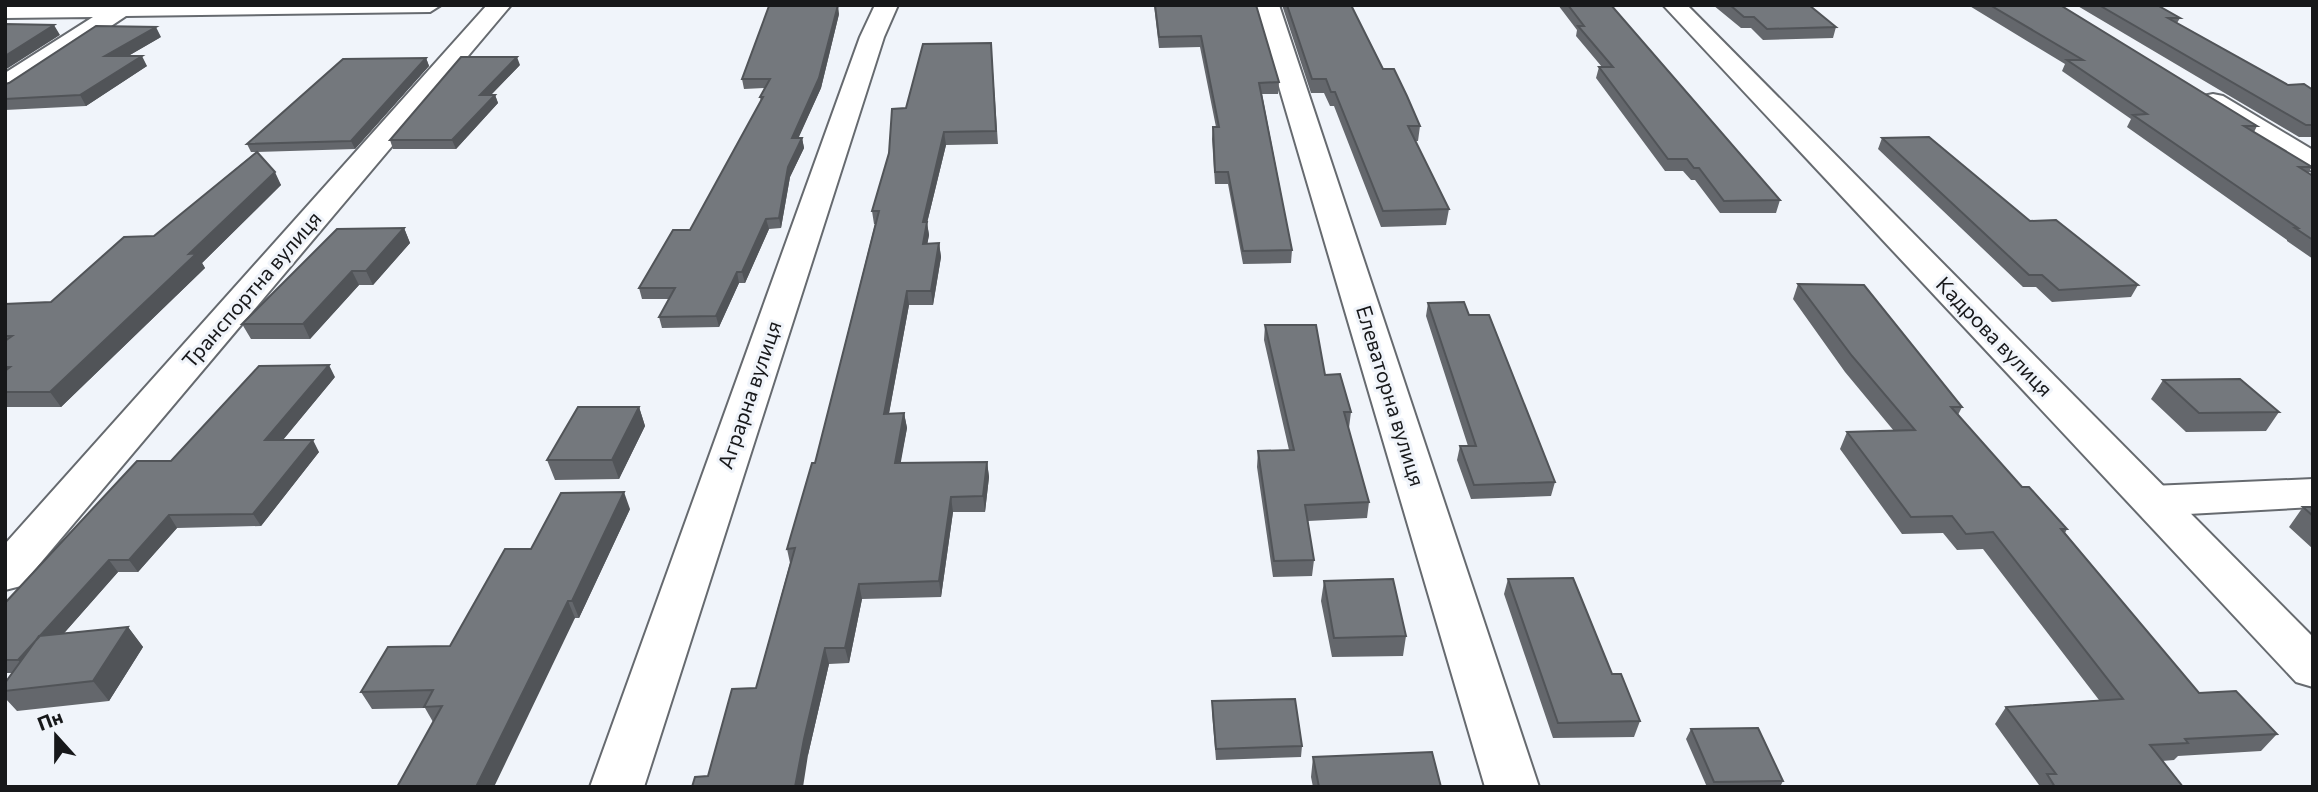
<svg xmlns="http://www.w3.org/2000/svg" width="2318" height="792" font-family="Commissioner,sans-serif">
<rect width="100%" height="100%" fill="#f0f4fa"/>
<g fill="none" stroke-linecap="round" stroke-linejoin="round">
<g stroke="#666a6f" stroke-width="4">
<path id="street" d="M5,5h436l-11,7 -304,4 -112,75 -9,2v-20l88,-56 -88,1z
M487,5h24l-490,581 -16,4v-46z
M875,5h23l-14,32 -240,750h-54l270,-750z
M1255,5h24l260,782h-54z
M2213,94l10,2 90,54v21l-10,-3 -100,-60 -3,-6 3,-6z
M2313,479v28l-161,9 -15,-5 -6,-10 6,-10 15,-5z"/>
</g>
<g stroke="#666a6f" stroke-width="4">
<path id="secondary" d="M1663,5h24l626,632v50l-17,-5z"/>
</g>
<use href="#street" fill="#fff" fill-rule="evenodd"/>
<use href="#secondary" fill="#fff" fill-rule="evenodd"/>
</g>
<path fill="#64676c" d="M1154,5h102l23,77 -1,12h-16l30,156 -1,13 -48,1 -15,-80h-13l-3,-45 1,-12h3l-16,-80 -41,1z
M1282,5h69l32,64 37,57 -2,15h-3l34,68 -3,16 -65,2 -47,-121h-4l-6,-13h-13z
M1558,5h53l169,195 -4,13h-56l-25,-33h-4l-8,-9h-18l-69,-93 3,-11h3l-26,-31 1,-6z
M1713,5h96l27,22 -3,11 -70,2 -12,-12h-10z
M1968,5h92l197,121 -3,6 58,35 -4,6 5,3v83l-26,-18v-1l-160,-113 4,-8 -69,-48 3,-7z
M2076,5h81l23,13 -3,5 111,62 25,5v47h-14z
M839,14l-18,74 -23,50h4l2,10 -14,29 -9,51 -12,1 -24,54h-6l-20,44 -57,1 -3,-11 10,-18h-27l-3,-11 51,-58 71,-128 -1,-5 5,-9 -21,1 -2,-10z
M161,37l-33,19 19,10 -61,40 -81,4v-26z
M991,43l7,101 -52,1 -19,78 2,12 -2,9 12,-1 2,14 -8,48h-24l-20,109 15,-1 3,15 -7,35 87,-1 2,15 -4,35h-32l-12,85 -79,2 -13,64 -20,1 -21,91 -100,21 48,-88 34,-125 -3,-14 28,-86 60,-239h-1l-2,-13 34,-103z
M426,58l3,8 -74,83 -98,3 24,33 -79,78 3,5 -144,139h-56v-103l46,-2 103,-66 102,-84h-5l-4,-8z
M520,65l-29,30h4l3,8 -42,46h-63l-3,-9z
M1882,138l148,83 108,64 -7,12 -79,5 -16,-15h-13l-145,-138z
M404,228l6,15 -37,42h-14l-49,54h-59l-9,-15z
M1798,284l164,123 -4,8 64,72 45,42 -2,4 134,160 78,41 -16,17 -83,5 -4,4 -12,1 21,26h-145l1,-2 -44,-61 11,-17 93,-7 -116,-151 -26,1 -14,-17 -41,1 -62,-85 7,-17 47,-1 -49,-59 -52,-73z
M1428,303l41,12 86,167 -4,14 -80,3 -14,-39 3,-14h8l-42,-130z
M1265,325l60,50 26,37 -2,16h-1l21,74 -2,16 -59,3 6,39 -2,16 -39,1 -16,-110 1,-16 31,-1 -25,-110z
M335,377l-52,63 36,12 -58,74 -84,2 -39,44h-20l-54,61 64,-6 15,20 -34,54 -92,10 -12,-13v-15l7,-10h-7v-70l166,-142z
M2163,380l116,32 -13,19 -80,1 -35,-33z
M639,407l6,19 -26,53 -64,1 -8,-20z
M2303,507h10v42l-24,-22z
M630,509l-51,109h-4l-142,104 -8,-14 -53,1 -11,-17 89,-46 81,-97z
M1508,579l104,95 28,47 -6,16 -81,1 -49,-144z
M1324,581l82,55 -3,20 -71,1 -11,-56z
M1212,701l90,45 -1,11 -85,3 -4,-48z
M1691,729l92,52 -3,6h-73l-21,-48z
M1313,757l128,30h-128l-2,-10z"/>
<path fill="#515458" d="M838,5l1,9 -18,74 -27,60 -2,-10z
M54,25l6,10 -55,35v-14z
M156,27l5,10 -50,29 -6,-10z
M142,56l5,10 -61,40 -6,-11z
M517,57l3,8 -37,38 -3,-8z
M426,58l3,8 -74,83 -4,-8z
M495,95l3,8 -42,46 -4,-9z
M944,132l2,13 -19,78 2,12 -4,22 -2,-13v-22z
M802,138l2,10 -14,29 -9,51 -2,-10 9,-51z
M275,172l6,13 -79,78 3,5 -144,139 -11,-15 139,-138z
M766,219l3,10 -24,54 -3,-11z
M404,228l6,15 -37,42 -7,-14z
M939,243l2,14 -8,48 -2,-14z
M352,271l7,14 -49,54 -7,-15z
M737,272l2,11 -20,44 -3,-11z
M907,291l2,14 -23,124 -2,-15z
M329,365l6,12 -63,76 -7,-13z
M639,407l6,19 -26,53 -7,-19z
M904,413l3,15 -9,50 -3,-15z
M313,440l6,12 -58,74 -8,-12z
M987,462l2,15 -4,35 -2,-16z
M624,492l6,17 -51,109 -7,-17z
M951,497l2,15 -12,85 -2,-16z
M169,515l8,13 -39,44 -9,-12z
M109,560l9,12 -89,101 -11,-13z
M859,584l3,15 -13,64 -4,-15z
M568,601l7,17 -81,169h-18z
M128,627l15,20 -34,54 -16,-20z
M825,648l4,16 -21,91 -5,32h-8l9,-48z"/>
<path fill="#74787d" stroke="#515458" stroke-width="2" d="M838,5l-19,73 -27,60h10l-14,29 -9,51 -13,1 -24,53h-5l-21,44 -57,1 16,-29h-36l34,-58h17l73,-133h-3l10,-18h-28l27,-73z
M1155,5h101l23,77 -20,1 33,167 -49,1 -15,-79h-13l-2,-45h6l-18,-91 -42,1z
M1287,5h64l32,64h11l13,27 13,30h-12l41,83 -66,2 -48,-119h-4l-5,-13h-14z
M1568,5h43l169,195 -56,1 -25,-33h-5l-7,-9h-19l-69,-92h14l-35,-41h6z
M1730,5h79l27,22 -69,2 -13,-12h-10z
M1990,5h70l197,121h-13l68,41h-13l14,9v64l-18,-12h3l-165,-113 14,-1 -80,-54h16z
M2099,5h58l23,13h-12l120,67 16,-1 9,6v35h-7z
M5,24l49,1 -49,31z
M96,26l60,1 -51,29h37l-62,39 -75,4v-15l4,-1z
M991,43l5,88 -52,1 -21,90h4l-4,22 16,-1 -8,48h-24l-23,123 20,-1 -9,50 92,-1 -4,34 -32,1 -12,84 -80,3 -14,64h-20l-21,91 -9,48h-103l3,-10 13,-1 24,-87 24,-1 39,-140 -8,1 25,-86h3l64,-252h-7l17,-58 3,-44 14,-1 17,-64z
M461,57h56l-37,38h15l-43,45h-62z
M426,58l-75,83 -104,3 96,-85z
M1929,137l101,84 26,-1 82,65 -79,5 -17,-15h-13l-147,-137z
M257,152l18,20 -86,82 8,-1 -147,139h-45v-21l5,-4h-5v-26l7,-5h-7v-32l46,-2 73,-65 30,-1z
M404,228l-38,43h-14l-49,53h-61l95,-95z
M1798,284l66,1 98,122h-11l71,80h7l38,42h-6l138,164 37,-2 41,43 -92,5 3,4 -38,2 33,42h-128l-8,-13h9l-50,-67 117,-8 -130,-167 -27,2 -14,-18 -41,1 -64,-85 68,-2 -63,-74z
M1464,302l5,13h20l66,167 -81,3 -14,-39h16l-48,-143z
M1265,325h51l9,50 15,-1 11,38h-7l25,90 -64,3 9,55 -40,1 -16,-110 36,-1z
M329,365l-64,75h48l-60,74 -84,1 -40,45h-20l-91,100h-13v-57l132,-142h34l88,-95z
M2240,379l39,33 -80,1 -36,-33z
M578,407h61l-27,53h-65z
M624,492l-52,109h-4l-92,186h-79l45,-81 -18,1 9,-17 -72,2 27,-45 62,-1 55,-97h26l30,-56z
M2303,507h10v9z
M1573,578l39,96h9l19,47 -82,2 -50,-144z
M1393,579l13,57 -72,2 -10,-57z
M128,627l-35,54 -88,10v-8l34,-47z
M1295,699l7,47 -86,3 -4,-48z
M1758,728l25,53 -69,1 -23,-53z
M1432,752l9,35h-122l-6,-30z"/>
<g text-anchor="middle" stroke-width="6" stroke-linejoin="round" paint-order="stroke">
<g font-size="21" fill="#17181a" stroke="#f0f4fa">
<text transform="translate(252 290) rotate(-49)" y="7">Транспортна вулиця</text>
<text transform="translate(1994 337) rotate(46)" y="7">Кадрова вулиця</text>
<text transform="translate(750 395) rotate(-71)" y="7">Аграрна вулиця</text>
<text transform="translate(1390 396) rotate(73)" y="7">Елеваторна вулиця</text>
</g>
</g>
<rect width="2318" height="792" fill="none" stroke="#17181a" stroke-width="14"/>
<g transform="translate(56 736) rotate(339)" stroke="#f0f4fa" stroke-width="5" paint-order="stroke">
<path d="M0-5L12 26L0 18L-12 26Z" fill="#17181a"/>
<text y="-10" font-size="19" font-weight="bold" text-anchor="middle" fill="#17181a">Пн</text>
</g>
</svg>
